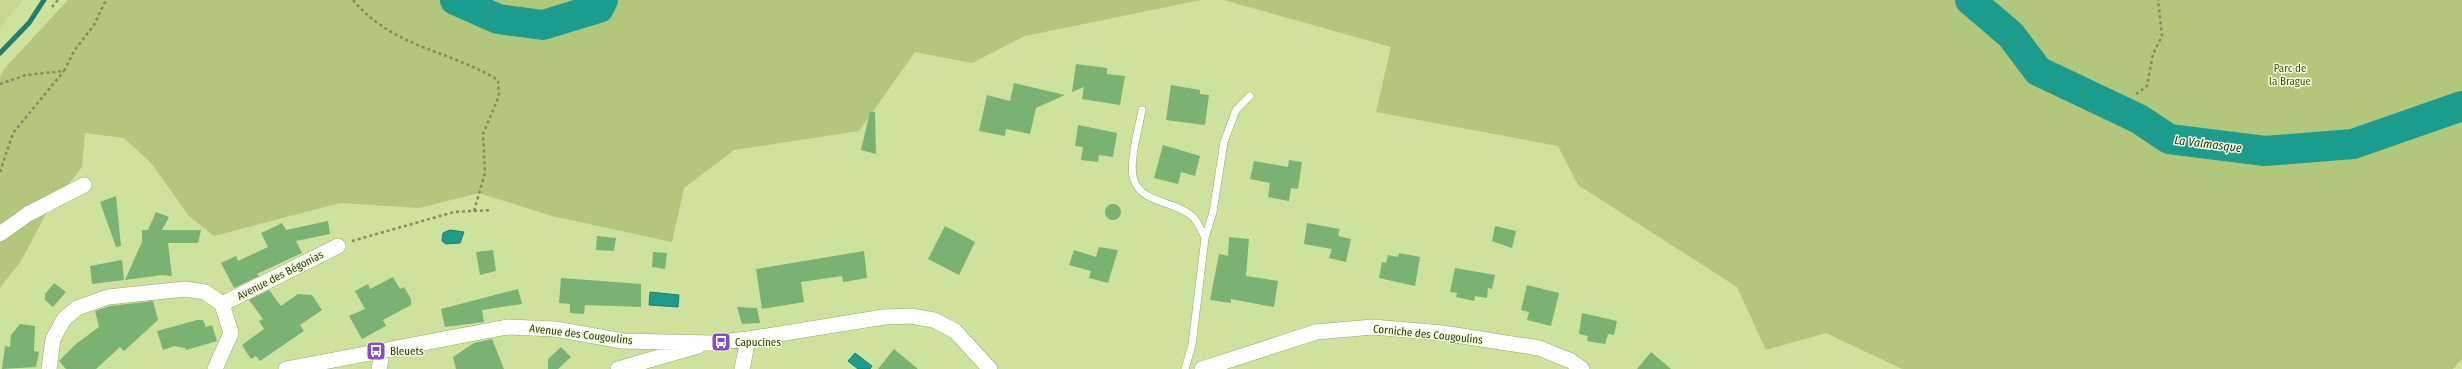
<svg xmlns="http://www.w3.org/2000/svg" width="2462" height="369" font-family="'Fira Sans Condensed',sans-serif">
<rect width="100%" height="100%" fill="#cde29d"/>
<path fill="#c3da8d" d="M0,0h23l-23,28z"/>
<path fill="#b1c77b" d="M68,0h1133l-176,36 -53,27 -57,-11 -56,79 -125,19 -50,38 -12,54 -120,-26 -73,-23 -60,15 -79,-5 -126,33 -25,-20 -38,-53 -27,-25 -39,-5 -3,34 -34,43 -27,51 -21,27v-211l4,-8z
M1224,0h1238v359l-9,10h-551l-76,-36 -60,17 -29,-63 -159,-102 -20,-39 -182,-34 15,-65z"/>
<path fill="#1b9c8d" stroke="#217e6b" d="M450,230l14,2 -4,11 -14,1 -4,-3 1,-8z
M650,292l29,3 -1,12 -29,-2z
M855,353l17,13 -2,3h-12l-10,-8z"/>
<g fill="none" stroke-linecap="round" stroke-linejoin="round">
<path stroke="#217e6b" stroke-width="5" d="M0,53l29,-30 15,-23"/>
<path stroke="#1b9c8d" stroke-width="30" d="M455,0l43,19 45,6 56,-17 4,-8
M1970,0l41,35 27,36 101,48 30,20 96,12 88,-7 109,-38"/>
</g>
<path fill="#79b273" d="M1076,64l31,4v6l18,2 -5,29 -38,-6 2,-12 -12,5z
M1014,83l51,12 -29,13 -6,26 -24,-5 -1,7 -26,-5 8,-36 23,6z
M1171,85l29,5v4l9,1 -4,30 -39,-5z
M870,112h5l1,42 -15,-4z
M1078,125l39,8 -4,24 -14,-2 -1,7 -17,-2 2,-13 -8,-1z
M1163,145l37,11 -5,20 -14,-4 -3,12 -24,-6z
M1289,160l13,2 -4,27 -7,-1 -2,13 -21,-4 2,-14 -20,-4 4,-18 34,6z
M116,196l5,50 -5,1 -16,-45z
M1105 212a8 8 0 1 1 16 0a8 8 0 1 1-16 0Z
M156,212l13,5 -7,13h39l-3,13h-30l4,33 -10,-1 -37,5 17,-38v-12h6z
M328,221l2,13 -34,7 6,12 -45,21 2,2 -25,12 -13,-25 15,-7 2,5 30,-14 -7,-14 21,-10 4,7z
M1307,223l33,6 -2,7 13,3 -5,23 -17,-4 3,-9 -28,-5z
M945,226l30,16 -16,33 -31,-16z
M1495,226l21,5 -4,17 -20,-7z
M597,236l19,2 -2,13 -18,-1z
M1229,237l20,2 -3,37 32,5 -4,26 -43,-8v4l-21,-3 9,-46 9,2z
M1099,247l19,3 -10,33 -19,-5 2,-7 -22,-6 5,-15 22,7z
M493,250l3,21 -16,4 -4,-23z
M864,251l3,27 -24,4 -1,-6 -41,6 3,20 -42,7 -6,-40z
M653,252l14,1 -2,16 -13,-2z
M1399,253l21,4 -5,29 -36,-8 3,-16 4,1 2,-8 10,2z
M122,260l2,20 -32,4 -2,-18z
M1455,268l40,7 -3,14 -4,-1 -1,10 -12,-2 -1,5 -18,-4 1,-4 -7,-1z
M393,277l7,12 4,-2 7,12v6l-28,15 3,6 -24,13 -13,-23 16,-7 -10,-18 13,-7 2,5z
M561,278l80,6v23l-56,-2 -1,9 -14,-1v-9l-11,-1z
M54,283l12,9 -13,15 -8,-7v-6z
M1527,285l32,8 -8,33 -24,-6 2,-8 -8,-2z
M518,289l4,15 -40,6 2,12 -39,5 -4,-18z
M269,290l12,16 17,-12 14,1 10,15 -22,15 4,6 -44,30 -4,-5 -5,3 -9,-14 22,-16 -5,-8 4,-2 -14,-19z
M153,301l5,19 -34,31 -4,-4 -24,22h-30l-7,-8 17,-17 23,-17 -4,-16 15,-5z
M737,307l20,1 3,15 -18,1z
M1582,313l35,8 -3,14 -6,-1 -3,10 -18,-3 1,-5 -9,-2z
M197,320h6l3,7 6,-2 5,16 -31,9 -1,-2 -11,-2 -11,4 -6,-19z
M20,324l15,2 -1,25 5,1 -3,15 -34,2 3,-23 5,1 1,-12z
M492,339l12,30h-48l-3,-12 21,-14z
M561,347l10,10 -13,12h-10v-10z
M894,349l24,20h-40z
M1651,352l20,17h-34z"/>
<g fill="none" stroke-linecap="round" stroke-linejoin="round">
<g stroke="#98ab69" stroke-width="8">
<path id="lane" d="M1142,110c-3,17 -14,54 -8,70 8,24 43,21 59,37 5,5 9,15 12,21
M1185,369l7,-24 13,-107 8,-26 11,-70 12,-32 14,-14"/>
</g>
<g stroke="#98ab69" stroke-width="16">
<path id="street" d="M0,234l28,-20 56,-29
M222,304l116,-58
M49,369l4,-30 11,-20 13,-11 31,-11 77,-8 20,3 17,12 9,29 -16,36
M286,369l221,-42 48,2 68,12 89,2 36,-4 136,-22 27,-1 23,4 21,11 35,38
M379,369l2,-9 -1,-9
M618,369l80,-23
M742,369l6,-30
M1202,369l114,-37 57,-5 69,6 97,15 32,13 11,8"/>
</g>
<path stroke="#7f8e5d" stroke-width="2.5" stroke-dasharray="3 3" stroke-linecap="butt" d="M353,0c40,48 96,50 145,80l1,16 -16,38 2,39 -11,38
M52,7l6,-7
M0,84l26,-9 38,-4 10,-20 20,-26 12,-25
M2136,94l11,-8 6,-32 9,-18 -4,-36
M0,172l13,-39 51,-62
M352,241l102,-29 38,-2"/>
<use href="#lane" stroke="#fff" stroke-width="7"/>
<use href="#street" stroke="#fff" stroke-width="15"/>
</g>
<defs>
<g id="bus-square" transform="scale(1)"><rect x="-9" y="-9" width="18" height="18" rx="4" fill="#844dc4" stroke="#f3fedc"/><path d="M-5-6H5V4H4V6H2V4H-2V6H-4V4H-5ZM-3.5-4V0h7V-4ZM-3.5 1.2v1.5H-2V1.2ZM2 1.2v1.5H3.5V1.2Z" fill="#fff"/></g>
</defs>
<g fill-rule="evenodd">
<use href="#bus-square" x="721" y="342"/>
<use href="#bus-square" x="376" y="351"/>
</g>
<g text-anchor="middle" stroke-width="3" stroke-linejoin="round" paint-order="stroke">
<g font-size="11" fill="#415017" stroke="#f3fedc">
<text x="2290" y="72">Parc de<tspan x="2290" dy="13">la Brague</tspan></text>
</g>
<g font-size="11" fill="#30381c" stroke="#f3fedc">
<text transform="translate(280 275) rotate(-27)" y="4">Avenue des Bégonias</text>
<text transform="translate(581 334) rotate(7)" y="4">Avenue des Cougoulins</text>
<text transform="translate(1428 334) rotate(6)" y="4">Corniche des Cougoulins</text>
</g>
<g font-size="11" fill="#30381c" stroke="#f3fedc" text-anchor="start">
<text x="735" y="346">Capucines</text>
<text x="390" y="355">Bleuets</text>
</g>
<g font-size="12" font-style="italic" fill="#1a2e2b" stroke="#f3fedc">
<text transform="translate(2208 144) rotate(7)" y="4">La Valmasque</text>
</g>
</g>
</svg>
